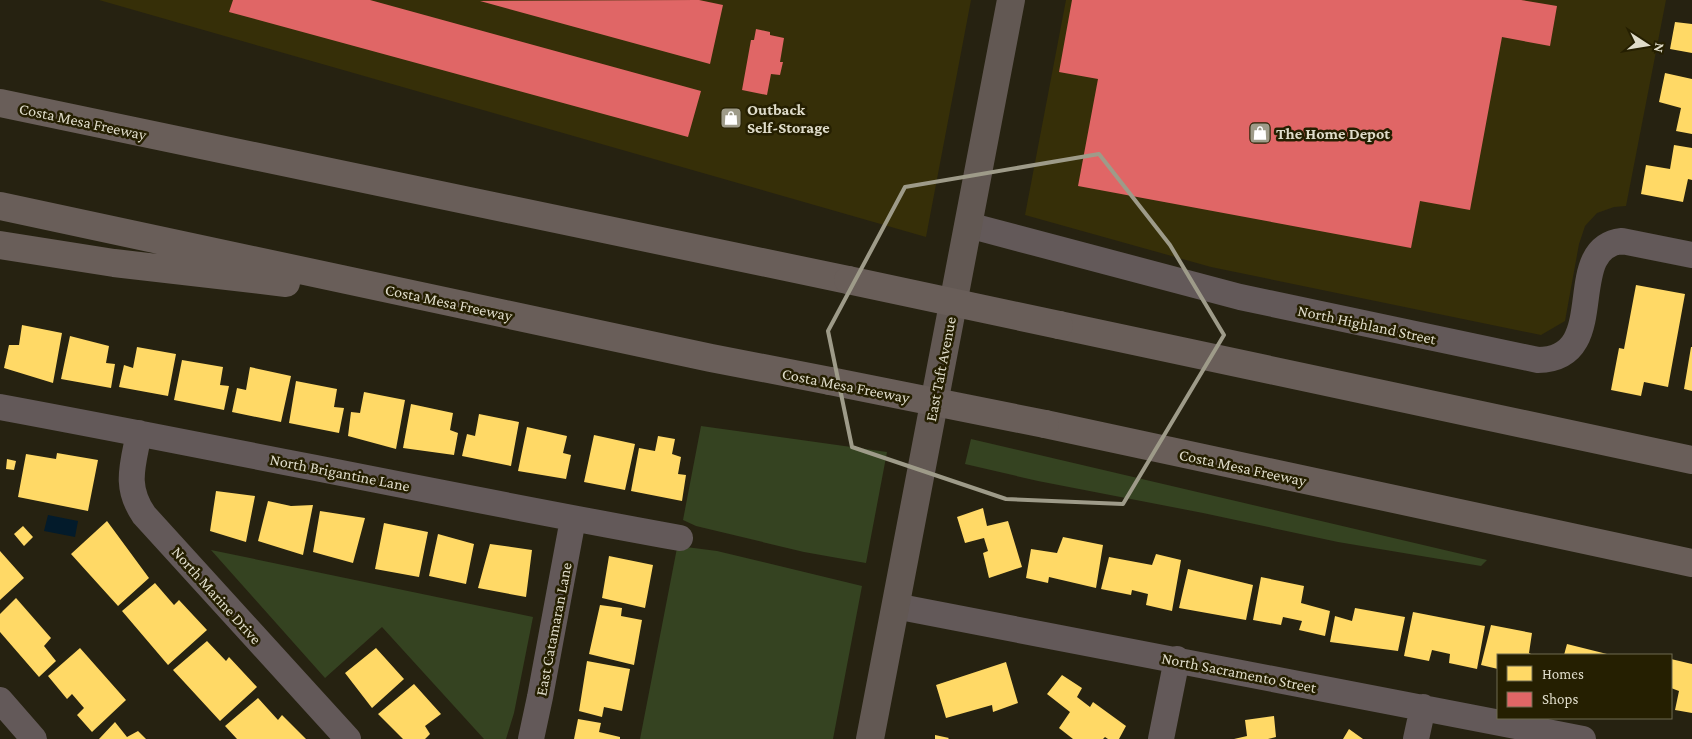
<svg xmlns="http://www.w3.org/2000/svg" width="1692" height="739" font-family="'Crimson Pro',serif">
<rect width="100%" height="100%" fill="#262211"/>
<path fill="#362f08" d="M99,0h872l-45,237z
M1066,0h600l-40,206 -12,1 -17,6 -12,13 -6,18 -14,77 -24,14 -330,-68 -186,-52z"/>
<path fill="#354321" d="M701,426l186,26 -21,111 -62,-11 -108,-26 -13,-6z
M971,439l516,121 -6,6 -143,-24 -135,-29 -165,-32 -73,-17z
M686,547l31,4 145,35 -29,153h-193l37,-191z
M211,550l322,67 -19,96 -8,26h-22l-102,-112 -57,51z"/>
<path fill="#031b2b" d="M48,515l30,6 -3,16 -31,-6z"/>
<path fill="#ffd966" d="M1675,22l17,2v29l-22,-4z
M1665,73l27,6v55l-16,-3 5,-23 -22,-6z
M1674,145l18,3v32l-4,-1 -5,23 -42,-8 5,-29 24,4z
M1636,285l49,9 -17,93 -24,-5 -3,14 -30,-6 8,-42 5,1z
M22,325l40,8 -9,50 -49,-15 5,-23h10z
M70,336l39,10 -3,17 9,1 -4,24 -50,-9z
M137,347l39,7 -8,42 -49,-9 5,-22 9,3z
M1691,347h1v44l-8,-2z
M182,360l41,7 -3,18 9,1 -5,24 -50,-10z
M250,367l41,9 -10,46 -49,-10 5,-24 9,2z
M296,381l41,8 -3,18 10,1 -5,25 -50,-10z
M364,392l41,8 -9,49 -48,-13 3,-24 9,1z
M411,404l42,9 -3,17 8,3 -4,22 -51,-7z
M479,414l40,8 -8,44 -49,-10 5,-22 8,2z
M527,427l40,9 -4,17 8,2 -5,24 -48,-8z
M594,435l41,9 -10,46 -41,-8z
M658,436l17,3 -3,15 9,3 -3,17 8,1 -4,26 -51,-10 8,-43 16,3z
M57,453l41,7 -10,51 -70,-14 8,-43 30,5z
M7,459l9,2 -2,9 -8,-1z
M216,491l39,5 -9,46 -36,-11z
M268,501l23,5 22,-1 -10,50 -45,-14z
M983,508l4,18 21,-5 14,46 -33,11 -6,-25 5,-2 -4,-13 -19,5 -8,-26z
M320,511l45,7 -12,45 -40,-11z
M107,521l42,57 -31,28 -47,-52z
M384,523l44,9 -9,45 -44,-8z
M23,526l10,11 -9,9 -10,-12z
M438,534l36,10 -8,40 -37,-8z
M1063,537l40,8 -7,43 -47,-11 -1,6 -22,-5 5,-29 26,4z
M490,544l42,6 -6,47 -48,-9z
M0,551l24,27 -24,22z
M1156,554l25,6 -9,51 -26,-6 2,-11 -16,-4 -1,5 -30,-6 8,-32 43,8z
M609,556l44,9 -8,43 -43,-10z
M1188,569l65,16 -7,35 -67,-12z
M1261,577l43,9 -3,17 29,8 -5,25 -26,-6 3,-9 -19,-4 -2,8 -28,-5z
M155,583l19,22 5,-5 28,30 -39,35 -46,-54z
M16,598l35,40 -7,8 12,15 -17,16 -39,-45v-18z
M600,605l22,3 -1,8 21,4 -8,45 -45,-11z
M1355,608l50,9 -7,34 -68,-9 5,-26 17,5z
M1413,612l72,14 -8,43 -28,-6 1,-9 -18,-4 -3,11 -25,-5z
M1491,625l41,8 -3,20 4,2h-35v14l-17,-4z
M207,641l19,20 3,-4 28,30 -37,34 -47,-51z
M1567,644l44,11h-47z
M80,648l46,52 -34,32 -15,-17 7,-7 -12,-14 -5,5 -19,-23z
M376,648l28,31 -32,29 -27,-35z
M1671,659l21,5v49l-17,-3 4,-19 -8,-3z
M587,661l43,8 -8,42 -18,-4 -2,10 -23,-6z
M1006,662l12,41 -25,9 -1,-7 -46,13 -10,-33z
M1062,675l20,13 -5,9 13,10 3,-5 33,24 -7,13h-11l-3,-2 -2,2h-30l-14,-11 11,-16 -23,-18z
M414,684l27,30 -16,12 5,8 -5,5h-22l-25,-25z
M258,698l20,22 4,-5 24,24h-69l-12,-13z
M1274,716l2,21 -8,2h-34l13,-3 -2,-16z
M578,719l23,4 -2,9 21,5v2h-46z
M115,722l12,15 11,-6 8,8h-47z
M1349,729l14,10h-20z
M935,735l14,3 -1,1h-13z"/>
<path fill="#e06666" d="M233,0h137l331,91 -13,46 -459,-125z
M699,0l24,5 -13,59 -230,-63z
M1072,0h449l36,6 -7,40 -48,-9 -32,173 -50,-9 -9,47 -333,-62 20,-107 -39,-7z
M756,29l14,3v3l14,3 -4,24h3l-3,13 -9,-1 -4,21 -25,-5 9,-50h3z"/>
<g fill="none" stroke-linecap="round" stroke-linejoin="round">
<path stroke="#635959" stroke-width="26" d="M968,225l272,72 298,63c76,-1 22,-112 84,-119l70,14
M0,407c227,42 453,90 680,131
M139,433c-6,32 -15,53 5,82l204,224
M895,606l688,133
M0,700l34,39
M531,739l9,-42 33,-178
M1161,739l16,-80
M1416,739l7,-32"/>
<path stroke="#625853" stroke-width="28" d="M870,739l141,-739"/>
<path stroke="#695e59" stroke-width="28" d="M0,103l848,177
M0,206l711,152 119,23
M0,245l114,18 172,20
M1059,325l633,135
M1045,424l647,139"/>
<path stroke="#695e59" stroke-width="28" d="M848,280l211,45
M830,381l215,43"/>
</g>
<path fill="none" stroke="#9e9b89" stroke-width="4" stroke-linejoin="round" d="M1099,154l71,91 54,90 -101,169 -117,-5 -154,-52 -24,-116 77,-144z"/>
<defs>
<g id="shop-square" transform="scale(1.125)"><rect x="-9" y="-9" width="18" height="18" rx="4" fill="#9e9b89" stroke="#251f01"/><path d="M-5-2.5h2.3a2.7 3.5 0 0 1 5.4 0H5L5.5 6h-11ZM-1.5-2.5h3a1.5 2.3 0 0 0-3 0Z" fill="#fff"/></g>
</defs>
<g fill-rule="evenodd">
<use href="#shop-square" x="731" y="118"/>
<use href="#shop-square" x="1260" y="133"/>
</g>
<g text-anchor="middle" stroke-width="5" stroke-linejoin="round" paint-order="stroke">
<g font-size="16" font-weight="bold" fill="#dfdcca" stroke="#251f01" text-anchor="start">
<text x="747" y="115">Outback<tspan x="747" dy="18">Self-Storage</tspan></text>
<text x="1276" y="139">The Home Depot</text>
</g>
<g font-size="16" fill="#dfdcca" stroke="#251f01">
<text transform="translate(83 121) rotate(12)" y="6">Costa Mesa Freeway</text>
<text transform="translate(449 302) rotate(12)" y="6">Costa Mesa Freeway</text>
<text transform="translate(1367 324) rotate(12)" y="6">North Highland Street</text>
<text transform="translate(940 369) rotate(-79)" y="6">East Taft Avenue</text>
<text transform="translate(846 385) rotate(11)" y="6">Costa Mesa Freeway</text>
<text transform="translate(1243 467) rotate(12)" y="6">Costa Mesa Freeway</text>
<text transform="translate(340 472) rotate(11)" y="6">North Brigantine Lane</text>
<text transform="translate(217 595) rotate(48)" y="6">North Marine Drive</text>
<text transform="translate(553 629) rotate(-79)" y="6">East Catamaran Lane</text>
<text transform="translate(1239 672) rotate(11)" y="6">North Sacramento Street</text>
</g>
</g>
<rect x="1497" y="654" width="175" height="65" fill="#251f01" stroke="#6f6b51"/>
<rect x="1507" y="666" width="25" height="15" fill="#ffd966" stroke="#6f6b51"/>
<text x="1542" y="679" font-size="15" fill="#dfdcca">Homes</text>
<rect x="1507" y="692" width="25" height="15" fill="#e06666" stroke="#6f6b51"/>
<text x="1542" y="704" font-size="15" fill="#dfdcca">Shops</text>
<g transform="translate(1647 45) rotate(102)" stroke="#251f01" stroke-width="4" paint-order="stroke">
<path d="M0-4L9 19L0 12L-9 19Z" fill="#dfdcca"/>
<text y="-8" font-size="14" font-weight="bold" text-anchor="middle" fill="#dfdcca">N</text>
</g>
</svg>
